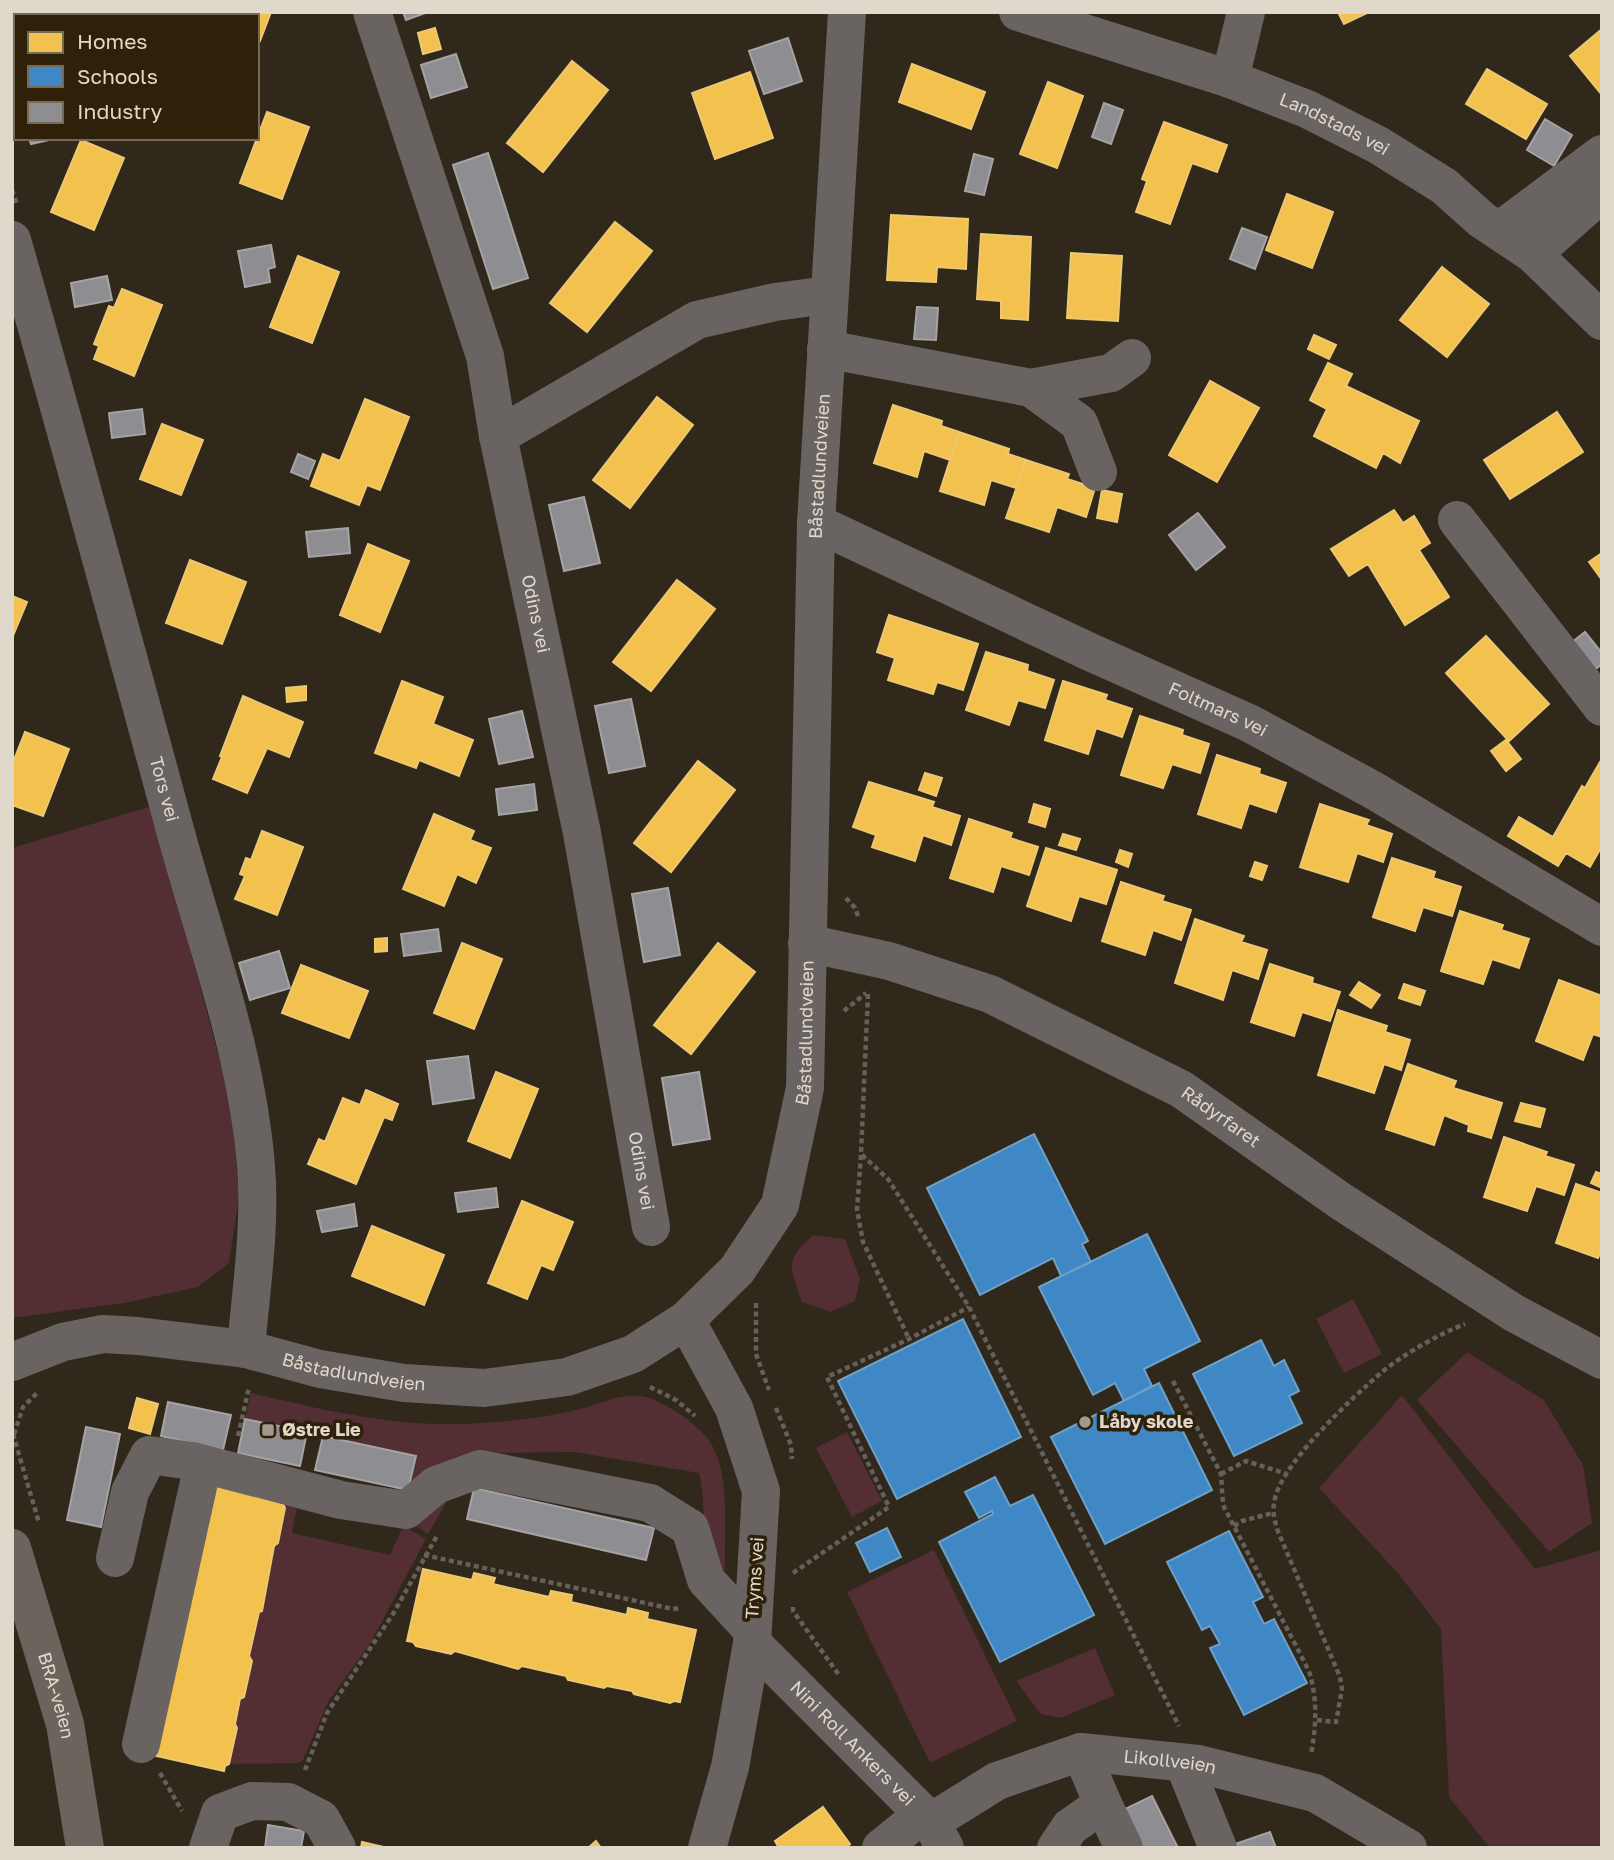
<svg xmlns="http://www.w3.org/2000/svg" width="1614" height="1860" font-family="'Golos Text',sans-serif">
<rect width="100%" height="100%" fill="#30281b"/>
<path fill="#532e33" d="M152,806l79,297 8,93 -10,67 -31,24 -74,16 -112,15v-470z
M813,1235l32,4 15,40 -5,22 -25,11 -28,-10c-12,-35 -18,-41 11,-67z
M1353,1299l29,55 -38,19 -28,-54z
M1467,1352l77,48 39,65 9,58 -43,29 -132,-152z
M251,1393c69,16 138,33 210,31 36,-1 75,-5 111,-13 21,-4 44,-17 67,-15 21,1 63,30 73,49 4,8 7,17 9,25 7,30 3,70 4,101 -27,-16 -18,-69 -26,-98l-125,-21 -78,1 -88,37 7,-34 -170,-37z
M1402,1395l133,174 67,-19v298h-112l-41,-51 -8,-168 -44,-57 -78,-84z
M847,1432l35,69 -30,16 -36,-69z
M453,1491l-25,43 -19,-12z
M283,1504l14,3 -5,26 98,22 12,-27h5l19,11 -55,103 -43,60 -25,58 -6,3 -68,1 6,-40 17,-62 -3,-6 10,-44 3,-2 12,-64 4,-3 7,-35z
M934,1550l83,171 -87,42 -83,-171z
M1095,1648l20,47 -54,23 -20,-4 -25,-33z"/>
<path fill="#f2c14e" stroke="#edc873" stroke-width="2" d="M16,12h88l-1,4h-87v4l-3,-1z
M187,12h84l-11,29 -3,-1v-24h-62z
M1338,12h31l-25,12z
M435,28l6,21 -18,5 -5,-21z
M1602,29v66l-32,-39z
M16,36v20l-4,-1v-10z
M572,61l36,29 -65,82 -36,-29z
M912,64l73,28 -14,37 -72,-27z
M1487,69l60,35 -21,35 -60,-35z
M750,72l23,66 -58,21 -23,-66z
M1048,82l35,14 -26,72 -37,-14z
M267,112l42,15 -27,72 -42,-16z
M1164,122l63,23 -10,27 -25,-9 -22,61 -34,-12 11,-31 -5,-2z
M81,140l43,18 -30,72 -43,-18z
M1287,194l46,18 -21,56 -46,-18z
M891,215l77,4 -2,50 -29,-2 -1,15 -49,-2z
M615,222l37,29 -65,81 -37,-29z
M981,234l50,3 -3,83 -27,-2v-17l-24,-2z
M1071,253l51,3 -4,65 -51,-3z
M298,256l41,16 -27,71 -42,-16z
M1442,267l47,37 -42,53 -47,-37z
M122,289l40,16 -28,71 -40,-17 5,-13 -5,-2 15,-38 5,2z
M1314,335l22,10 -7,14 -21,-10z
M1328,363l24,11 -6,12 73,35 -19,42 -17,-10 -7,15 -62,-32 13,-27 -17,-9z
M1210,381l49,27 -42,74 -48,-27z
M657,397l36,28 -63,83 -37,-28z
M365,399l44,18 -29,73 -13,-5 -8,20 -48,-19 12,-32 17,7z
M893,405l49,16 -1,5 18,6 -9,28 -26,-9 -7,26 -43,-14z
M1557,412l26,40 -73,47 -26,-39z
M162,424l41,16 -22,55 -41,-16z
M959,432l50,17 -1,5 18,6 -10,28 -25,-8 -7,25 -44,-14z
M1026,460l43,14 -2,5 28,9 -9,29 -29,-10 -8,25 -43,-14z
M1102,490l20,4 -5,28 -20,-4z
M1394,510l9,13 11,-7 16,27 -11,7 30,47 -44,28 -37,-61 -19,12 -18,-27z
M368,544l41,17 -29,71 -40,-17z
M1602,553v27l-13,-18z
M190,560l56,22 -24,62 -56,-21z
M677,580l38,29 -64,82 -38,-29z
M12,596l15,6 -15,36z
M889,615l89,29 -15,46 -26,-8 -4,12 -45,-14 7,-22 -18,-6z
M1486,636l63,68 -40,37 -63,-68z
M986,652l42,13 -1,6 27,9 -9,28 -27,-8 -9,25 -43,-15z
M402,681l41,16 -10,27 40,16 -14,36 -40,-16 -3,8 -41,-15z
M1063,681l44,14 -2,5 27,9 -10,28 -26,-9 -8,26 -43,-14z
M306,686v14l-19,2 -1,-14z
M243,696l60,26 -14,35 -22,-9 -20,45 -34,-14 9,-22 -2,-1z
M1140,716l43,14 -1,5 27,9 -9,29 -28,-9 -9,24 -42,-13z
M25,732l44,17 -26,67 -31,-11v-40z
M1506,740l15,19 -15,12 -15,-20z
M1217,755l43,14 -1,5 27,9 -10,29 -27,-9 -8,25 -43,-14z
M698,761l37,29 -64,82 -37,-29z
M1600,762l2,1v83l-12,21 -24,-14 -8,13 -50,-30 11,-19 34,20 29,-51 3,2z
M925,773l17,5 -6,18 -17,-6z
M869,782l65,20 -2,5 28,9 -9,29 -28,-10 -8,26 -43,-14 4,-12 -23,-8z
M1034,804l16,5 -5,18 -16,-5z
M1320,804l49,16 -3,5 26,9 -9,28 -26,-9 -9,29 -48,-15z
M434,814l40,17 -4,9 21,8 -15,35 -19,-9 -13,32 -41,-17z
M969,819l43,14 -2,5 28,9 -9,28 -28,-9 -8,26 -43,-14z
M262,831l41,16 -26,68 -42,-16 10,-23 -5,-2 6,-16 5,2z
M1063,834l17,5 -4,11 -17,-5z
M1046,848l71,22 -11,34 -27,-8 -8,25 -44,-15z
M1120,850l12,4 -4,13 -12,-5z
M1392,858l43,14 -2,6 28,9 -9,29 -29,-9 -8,24 -42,-14z
M1255,862l12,4 -5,14 -12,-4z
M1121,882l43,14 -2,5 29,9 -10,30 -28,-10 -8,25 -43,-14z
M1460,911l43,14 -2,5 28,9 -10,29 -27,-9 -9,25 -42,-13z
M1195,919l49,17 -3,6 26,8 -9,29 -26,-9 -9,30 -48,-17z
M387,938v13l-12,1v-13z
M462,943l40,16 -28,70 -40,-16z
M718,943l37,29 -64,82 -37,-29z
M1270,964l43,14 -1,5 28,9 -10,29 -28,-9 -8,24 -43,-14z
M301,965l67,26 -19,47 -67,-25z
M1559,980l43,16v41l-9,-3 -10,26 -47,-19z
M1359,982l21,13 -9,13 -21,-13z
M1404,984l21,7 -5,14 -21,-7z
M1338,1010l49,16 -2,6 25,8 -9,30 -17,-6 -10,29 -56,-18z
M1408,1064l48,17 -3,7 49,15 -11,35 -23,-7 1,-6 -25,-10 -10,30 -48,-16z
M496,1072l42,17 -28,69 -42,-17z
M366,1090l32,14 -6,16 -8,-3 -28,67 -48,-20 11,-25 6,3 18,-44 17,7z
M1521,1103l24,6 -5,18 -25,-6z
M1504,1137l43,15 -2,4 29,9 -10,30 -28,-9 -9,25 -43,-14z
M1596,1172l6,2v14l-11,-5z
M1576,1184l26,9v56l-4,9 -42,-15z
M522,1201l51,21 -20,48 -12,-5 -14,34 -39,-16z
M372,1226l72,29 -20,50 -72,-29z
M137,1398l21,6 -8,30 -21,-6z
M213,1483l70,21 2,4 -7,35 -4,3 -12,65 -3,1 -10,44 3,5 -8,36 -4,2 -5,25 2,4 -8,36 -4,2 -1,5 -72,-16z
M423,1569l49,11 2,-7 21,5 -2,6 56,13 2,-6 21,4 -1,7 56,13 1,-7 20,5 -1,6 49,11 -16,72 -6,-1 -4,2 -36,-9 -2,-3 -25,-5 -3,2 -36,-8 -2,-4 -44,-10 -4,3 -63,-18 -4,3 -35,-8 -3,-4 -6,-1z
M823,1807l27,37 -5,4h-66l-4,-7z
M596,1841l5,7h-13z
M362,1842l26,6h-27z"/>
<path fill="#3f88c5" stroke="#6fa0c6" stroke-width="2" d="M1034,1134l54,107 -6,3 9,18 -30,14 -8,-18 -73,37 -53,-107z
M1147,1234l53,107 -56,28 8,17 -28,15 -9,-18 -22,12 -54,-108z
M963,1319l58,118 -124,62 -59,-118z
M1261,1340l13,26 10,-6 15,31 -10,5 13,27 -68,33 -41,-82z
M1159,1383l53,107 -107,54 -54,-107z
M995,1477l15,29 23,-11 61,120 -94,47 -61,-120 54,-28 -1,-3 -13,7 -14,-26z
M887,1528l14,29 -31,15 -14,-29z
M1229,1531l34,66 -10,5 11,22 10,-5 33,64 -63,32 -34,-67 10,-4 -10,-18 -8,4 -35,-68z"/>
<path fill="#8d8d92" stroke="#a6a4a3" stroke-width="2" d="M403,12h25l-22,8z
M788,38l14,43 -38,13 -15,-43z
M456,54l11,33 -36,11 -10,-33z
M1104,103l19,7 -12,34 -19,-7z
M1545,119l27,16 -18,31 -27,-16z
M29,138h29l-27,6z
M488,153l40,125 -35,11 -40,-124z
M974,154l19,5 -9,36 -19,-4z
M1242,228l25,9 -12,32 -25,-10z
M271,245l4,22 -7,2 2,13 -25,5 -7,-36z
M107,276l5,24 -37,7 -4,-24z
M917,307l21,1 -2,32 -22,-1z
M142,409l3,25 -33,4 -3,-25z
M298,454l17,7 -7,18 -17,-7z
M584,497l16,66 -36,8 -15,-66z
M1198,513l27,34 -29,23 -27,-35z
M348,528l2,25 -41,4 -3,-25z
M1585,632l17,21v11l-14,11 -22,-28z
M631,699l14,67 -36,7 -14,-67z
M522,711l11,46 -34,7 -10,-45z
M534,784l3,26 -38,5 -3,-26z
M668,888l12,67 -36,7 -12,-68z
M438,929l3,22 -37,5 -3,-22z
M279,951l11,37 -40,12 -11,-37z
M468,1056l6,42 -41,6 -6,-43z
M699,1072l11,67 -37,6 -11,-67z
M496,1188l2,19 -40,5 -3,-19z
M354,1204l3,22 -35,6 -5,-21z
M168,1402l63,13 -8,35 -62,-14z
M245,1419l62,13 -7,34 -62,-13z
M86,1427l34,7 -19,93 -34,-7z
M323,1436l93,20 -8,34 -93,-20z
M474,1488l180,40 -8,32 -179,-41z
M1152,1796l26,52h-41l-18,-36z
M268,1825l36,6 -3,17h-36z
M1270,1832l6,16h-39l-2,-4z"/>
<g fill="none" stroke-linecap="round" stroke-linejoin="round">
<path stroke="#66605a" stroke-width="4.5" stroke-dasharray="5 3.5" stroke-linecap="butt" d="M12,190l5,14
M846,898l9,10 3,8
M868,994l-7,160 27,25 81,128 210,419
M844,1011l22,-18
M861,1155l-4,55 6,32 46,97
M756,1303v51l13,36
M1173,1381l48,93 2,31 86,166c9,30 7,54 2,84
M650,1387l26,13 19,16
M776,1408l15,37 1,14
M13,1434l26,89
M14,1434l9,-27 14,-14
M238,1436l11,-49
M1221,1474l25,-13 41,13
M1234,1526l8,-5 31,-8
M424,1555l249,54 8,-1
M793,1573l96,-66 -62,-130 82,-38 60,-32
M793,1607v4l46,64
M1317,1720l19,2 6,-33 -2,-12 -63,-148c-3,-11 -5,-20 -2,-31 9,-37 78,-101 107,-126 22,-18 57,-38 83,-48
M305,1770l22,-57 66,-99 45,-80
M160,1773l22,38"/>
<g stroke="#696461" stroke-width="38">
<path id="s1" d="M372,12l113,344 13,80 84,397 69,394"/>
<path id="s2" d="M1018,12l212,67 77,30 71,36 66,41 38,34 51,34 69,67"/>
<path d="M1230,79l16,-67"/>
<path d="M1499,231l103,-77"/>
<path id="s3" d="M12,240c57,199 111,398 165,597 30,109 70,216 79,329 5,60 -5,123 -10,183"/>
<path d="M1533,254l69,-61"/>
<path d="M826,349l205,39 80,-15 21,-15"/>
<path d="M1031,388l48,35 19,49"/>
<path d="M498,436l199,-116 78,-18 53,-7"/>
<path d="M1457,520l145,187"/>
<path id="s4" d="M816,523l274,129 159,71 124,67 229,137"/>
<path id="s5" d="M807,943l82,18 101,33 191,95 161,113 172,111 88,47"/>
<path d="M686,1320l48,88 27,83 -9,152 -22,124 -23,81"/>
<path id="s6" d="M12,1362l51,-20 40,-8 35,2 108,13 74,20 84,14 80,5 83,-11 66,-23 53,-34 51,-50 43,-65 25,-117 11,-565 31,-511"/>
<path d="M115,1558l15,-66 19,-37 43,6 149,39 65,10 30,-25 44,-16 170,34 40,25 16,52 46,50"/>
<path id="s7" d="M752,1643l179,179 14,26"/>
<path d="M141,1744l62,-280"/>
<path d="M1081,1752l22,52 21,44"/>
<path d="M1184,1764l34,84"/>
<path id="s8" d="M931,1822l66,-41 84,-29 117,12 117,29 93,55"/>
<path d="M208,1848l12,-35 32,-12 36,1 33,17 16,29"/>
<path d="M881,1848l42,-34"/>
<path d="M1056,1848l14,-21 33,-23"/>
</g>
<path stroke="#6c645c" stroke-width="38" id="s9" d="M12,1548l53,176 20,124"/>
</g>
<g fill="#a29a8d" stroke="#2e2009" stroke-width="2.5">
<circle cx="1085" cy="1422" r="7"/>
<rect x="261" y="1423" width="14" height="14" rx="3.5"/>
</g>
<g text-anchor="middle" stroke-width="7" stroke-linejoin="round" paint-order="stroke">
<g font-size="18" fill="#e0d8ca" stroke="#2e2009">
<text dy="6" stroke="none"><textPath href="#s2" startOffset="336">Landstads vei</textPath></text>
<text dy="6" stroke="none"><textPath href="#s6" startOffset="1589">Båstadlundveien</textPath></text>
<text dy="6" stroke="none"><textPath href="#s1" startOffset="625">Odins vei</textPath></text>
<text dy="6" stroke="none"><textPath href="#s4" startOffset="443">Foltmars vei</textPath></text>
<text dy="6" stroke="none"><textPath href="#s3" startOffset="570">Tors vei</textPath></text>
<text dy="6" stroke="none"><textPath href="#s6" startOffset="1022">Båstadlundveien</textPath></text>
<text dy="6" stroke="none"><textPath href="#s5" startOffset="452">Rådyrfaret</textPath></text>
<text dy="6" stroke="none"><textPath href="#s1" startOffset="1192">Odins vei</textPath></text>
<text dy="6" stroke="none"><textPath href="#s6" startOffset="350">Båstadlundveien</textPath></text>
<text transform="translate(755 1578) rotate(-86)" y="6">Tryms vei</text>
<text dy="6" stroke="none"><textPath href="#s9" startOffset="154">BRA-veien</textPath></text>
<text dy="6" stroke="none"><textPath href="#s7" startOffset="142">Nini Roll Ankers vei</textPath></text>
<text dy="6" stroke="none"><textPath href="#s8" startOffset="256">Likollveien</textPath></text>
</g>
<g font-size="18" font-weight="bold" fill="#e0d8ca" stroke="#2e2009" text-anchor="start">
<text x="1099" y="1428">Låby skole</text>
<text x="282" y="1436">Østre Lie</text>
</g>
</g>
<rect width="1614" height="1860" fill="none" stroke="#e0d8ca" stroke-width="28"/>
<rect x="14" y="14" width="245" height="126" fill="#2e2009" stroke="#756a56" stroke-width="2"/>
<rect x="28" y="32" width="35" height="21" fill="#f2c14e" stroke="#756a56" stroke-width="2"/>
<text x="77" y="49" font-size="21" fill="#e0d8ca">Homes</text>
<rect x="28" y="66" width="35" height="21" fill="#3f88c5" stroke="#756a56" stroke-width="2"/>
<text x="77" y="84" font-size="21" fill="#e0d8ca">Schools</text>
<rect x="28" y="102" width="35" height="21" fill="#8d8d92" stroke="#756a56" stroke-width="2"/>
<text x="77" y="119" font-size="21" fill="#e0d8ca">Industry</text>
</svg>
